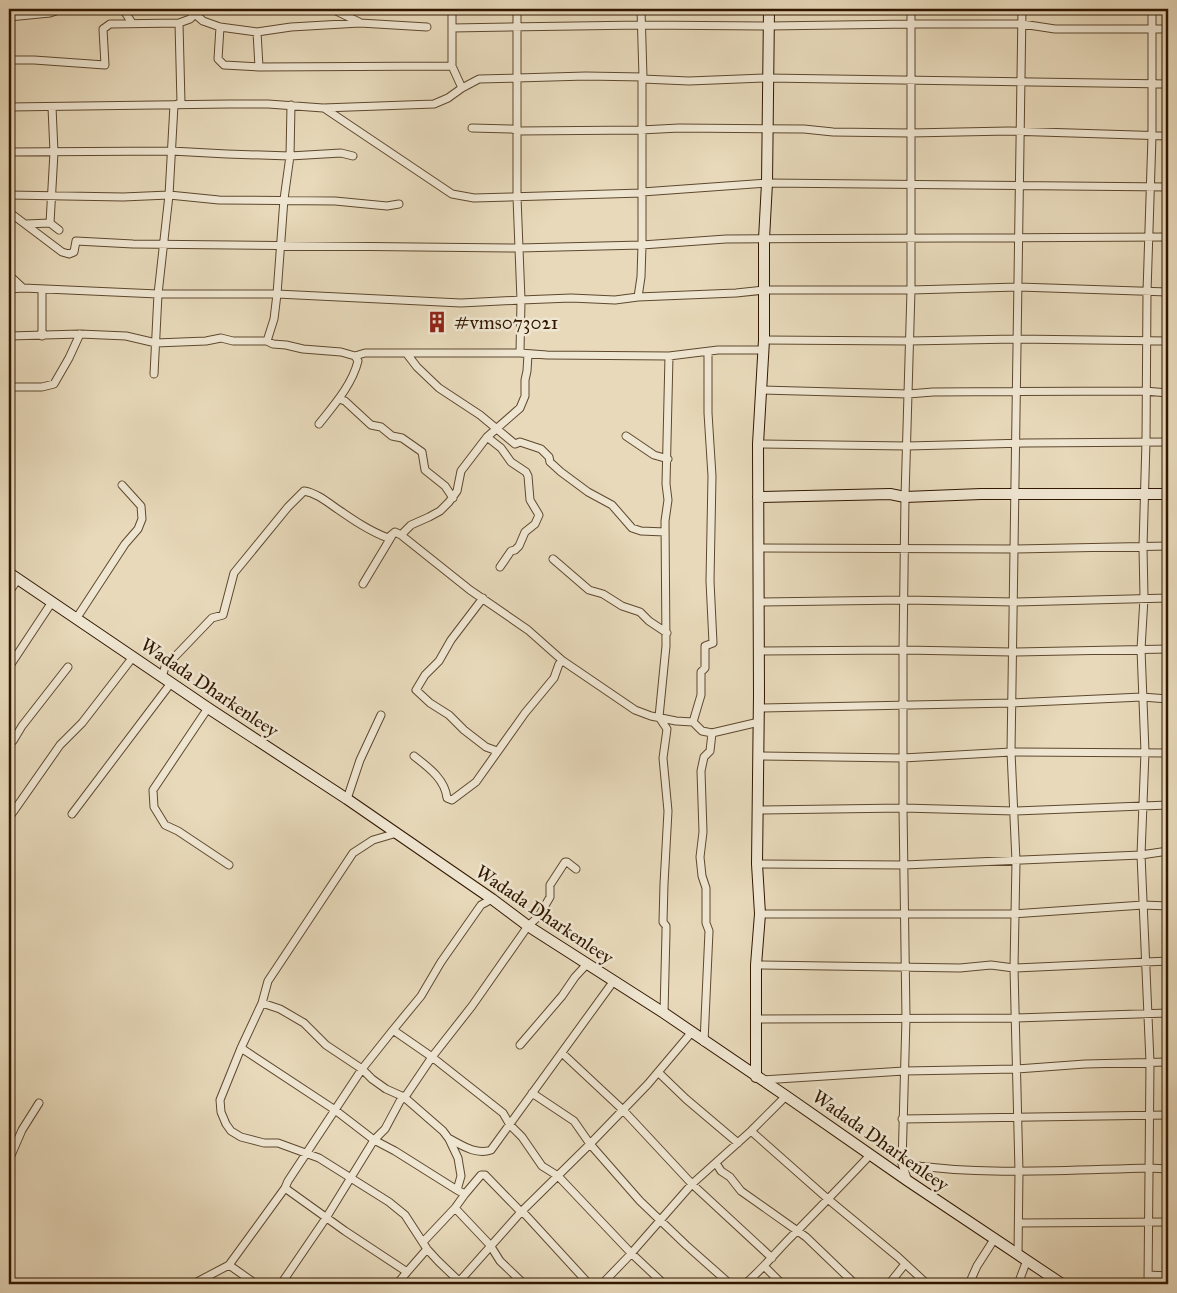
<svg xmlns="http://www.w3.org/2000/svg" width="1177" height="1293" font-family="'IM FELL Great Primer',serif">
<rect width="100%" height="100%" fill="#e7d9ba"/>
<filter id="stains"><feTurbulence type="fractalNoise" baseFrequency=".004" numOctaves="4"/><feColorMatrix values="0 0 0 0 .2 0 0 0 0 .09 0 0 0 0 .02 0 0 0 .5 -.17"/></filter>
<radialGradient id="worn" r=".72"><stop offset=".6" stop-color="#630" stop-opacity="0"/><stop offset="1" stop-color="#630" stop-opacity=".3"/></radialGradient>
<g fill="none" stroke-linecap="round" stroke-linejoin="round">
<g stroke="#5e482e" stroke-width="9">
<path id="street" d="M123,9l9,14
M332,9l27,13
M452,9v57l10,22
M641,9l2,68
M9,17l41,-4 12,-4
M220,27l-2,32 6,6 35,2 193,-1
M452,28l189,-3 128,1 141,-2h112l33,5h113
M257,32l2,35
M9,60h25l71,5 -2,-36 7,-5 69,-1 11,-4 5,-5 8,7 17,6 37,5 34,-5 69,-4 67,4
M9,107l220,-3h39l55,4 111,-4 14,-6 14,-10 17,-9 107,-3 57,1 -1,2 47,2 78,-3 401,6
M52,107l2,45 -4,71 9,7
M324,108l128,86 22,4 168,-5
M472,128l40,1 6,2 123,-1 38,-2 125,1 29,3 77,1 99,-2 159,5
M9,152l162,-1 56,3 63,2 51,-3 12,3
M642,192l125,-9 401,4
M9,195l114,2 46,-2 50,5 116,1 52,5 12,-2
M9,212l53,40 7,2 5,-2 2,-11 57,3 386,4 123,-3 84,-6 442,-2
M26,224l24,-1
M9,275l14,13
M9,289l14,-1 135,6h119l184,9 60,-3 -4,-103v-188
M42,289v47
M638,297l3,-20 1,-32v-166
M9,336l71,-2 46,2 30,7 50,-2 15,-3 12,3h34l6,3 13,1 17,4 38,3 14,4 10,-3h155l27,2 122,1 49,-6h45
M764,340l145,1 107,-2 152,2
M267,341l7,-22 3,-25 7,-95 6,-43 1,-51
M520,353l1,-53 50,-2 44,2 23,-3 98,-4 29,-3h146l108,-3 149,5
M407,354l10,13 22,21 41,27 35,29 5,-2 21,7 8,8 1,5 11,10 27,20 24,13 20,23 9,3 24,1
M154,374l4,-80 11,-99 5,-90 7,-2 -2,-80
M9,387h33l12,-3 15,-26 11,-24
M761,390l147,4 25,-2 212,-1 23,2
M339,399l6,2 26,24 10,2 11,9 10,2 20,14 3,18 20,16 8,12
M319,424c15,-19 33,-39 39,-63l-3,-5
M626,436l28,19 14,4
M487,437l14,11 10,14 15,10 2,4 2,24 9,15 -4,9 -10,8 -6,14 -4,4 -4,1 -11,16
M758,444l149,2 118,-3 143,-1
M401,535l10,-10 18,-8 11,-6 9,-9 8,-11 4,-20 26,-34 33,-29 5,-12v-16l2,-9 1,-17
M759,548l255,1 154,-3
M553,559l36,31 14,4 19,12 18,6 9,9 18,12
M363,584l30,-50
M9,592l9,-13
M483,598l-32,42 -12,21 -14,14 -9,15 14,13 19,12 15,15 22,17 11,4
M759,602l145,-2 111,2 153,-4
M76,619l49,-75 13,-15 4,-10 -1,-13 -19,-21
M760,651l143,-1 109,2 156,-3
M9,667l43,-65
M162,677l3,-10 47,-49 11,-3 11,-42 54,-66 16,-16c12,2 22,10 32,17 16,11 33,23 52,30l7,-6 6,3 69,55 58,40 35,31 72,49 16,6 25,5 17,1 9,9 10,2 47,-11
M208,708l-55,82 1,17 11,18 13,6 51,34
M759,708l252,-5 131,-6 26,2
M693,722l8,-27v-23l4,-4v-22l8,-3 -3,-62 2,-105 -4,-63v-61
M9,741h4l9,-15 46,-59
M414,756c14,11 31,23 33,42l5,2 24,-18 49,-69 29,-35 5,-14 4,-3
M758,756l145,2 108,-6 157,1
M347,799l13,-39 21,-45
M757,810l146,-2 111,3 154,-6
M72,814l99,-131
M9,822l2,-7 49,-70 22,-22 51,-66
M397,833l-24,7 -20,13 -85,128 -6,22 -21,45 -21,52 1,12 5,12 5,7 10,6 23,6h14l41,15 70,44 16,13 22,34 11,12 24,23
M757,864l147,1 237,-10 27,-4
M576,869l-9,-7h-2l-15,23v12l-11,19 -11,10 -56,80 -40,51 71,56 7,12 12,12 20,29 16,10 73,77 33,31
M760,914h254l129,-9 25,1
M756,965l204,3 31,-3 23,3 154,-7
M262,1003l18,6 24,14 22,22 36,24 10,10 14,10 18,8 39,34 6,8 9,19 3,18 -4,14 8,4 16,-19h4l36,37
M664,1013l2,-81v-6l-3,-4 1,-38 4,-73 -5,-53 4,-29 -8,-12 7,-71 -1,-125 3,-21 -2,-16 3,-128
M757,1019l259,-1 152,-5
M704,1042l5,-111 -3,-8v-35l-4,-12 -2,-19 3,-25 -2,-61 3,-14 6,-6 2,-18
M520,1045l42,-49 13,-19 12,-13
M241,1048l94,62 39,30 -48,78 -45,66
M562,1053l61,57 69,74 80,74
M658,1072l28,27 52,44
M762,1080l142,-9 113,-2 68,-5 83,-2
M532,1093l42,28 16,23 50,57 46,44 44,39
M902,1119l266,-4
M751,1131l78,69 69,57 29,27
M450,1139c13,7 26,16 41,11l122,-168
M9,1160l13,-30 17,-27
M716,1163l5,8 9,6 11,14 65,46 49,47
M902,1164c82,12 165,6 247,4l19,1
M908,1181l-6,-17 4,-146 -3,-210v-158l2,-153 6,-207v-281
M285,1188l60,43 62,41 -10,12
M457,1190l-62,-39 -21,-11 11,-11 15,-28 7,-7 25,-37 -39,-27 28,-34 20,-34 40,-57 11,-6
M455,1208l35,37 10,16 24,23
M522,1211l67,73
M1019,1223l149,-1
M423,1242l32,-34 10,-14
M1018,1254l1,-82 -5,-204 2,-107 -5,-109 11,-743
M229,1265l27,19
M765,1267l17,17
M407,1272l20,-23
M1148,1275l20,1
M193,1284l36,-19 56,-77 3,-7 74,-112 31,-39
M457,1284l64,-72 69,-68 58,-60 43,-51
M602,1284l26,-27 64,-73 59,-53 35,-35
M745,1284c19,-16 34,-36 52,-53 24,-25 49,-50 73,-76
M889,1284l16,-20
M969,1284l8,-18 18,-28
M1018,1284l9,-24
M1148,1284l2,-222 -9,-207 4,-103 -4,-103 3,-51 -1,-51 3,-106 1,-149 5,-156v-127"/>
</g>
<g stroke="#311700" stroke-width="12">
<path id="secondary" d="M758,497l132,-3 15,3 76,-3h187
M9,573l199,135 139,91 145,100 36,27 136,87 122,83 122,85 154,103
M756,1077v-112l4,-51 -3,-50 2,-170 -1,-250 6,-104v-101l3,-56 2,-174"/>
</g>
<use href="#street" stroke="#efe6d2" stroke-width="7"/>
<use href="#secondary" stroke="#efe6d2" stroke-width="10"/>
</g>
<defs>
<g id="building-bare" transform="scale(1.725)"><path d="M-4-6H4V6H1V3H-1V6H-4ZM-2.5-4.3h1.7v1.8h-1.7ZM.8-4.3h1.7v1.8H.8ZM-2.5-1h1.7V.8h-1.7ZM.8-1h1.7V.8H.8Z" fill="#8f2418" stroke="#efe6d2" stroke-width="2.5" paint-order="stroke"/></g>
</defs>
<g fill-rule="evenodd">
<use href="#building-bare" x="437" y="322"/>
</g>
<g text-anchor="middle" stroke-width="5" stroke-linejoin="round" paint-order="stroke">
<g font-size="19" fill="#311700" stroke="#efe6d2" text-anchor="start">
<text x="454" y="329">#vms073021</text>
</g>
<g font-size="19" fill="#311700" stroke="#efe6d2">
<text transform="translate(210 687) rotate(34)" y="7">Wadada Dharkenleey</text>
<text transform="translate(545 914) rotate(34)" y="7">Wadada Dharkenleey</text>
<text transform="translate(881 1140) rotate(35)" y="7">Wadada Dharkenleey</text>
</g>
</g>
<rect width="1177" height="1293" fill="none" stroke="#e7d9ba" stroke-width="30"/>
<rect x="10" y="10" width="1157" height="1273" fill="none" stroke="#311700" stroke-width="2.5"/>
<rect x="15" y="15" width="1147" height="1263" fill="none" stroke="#311700"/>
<rect width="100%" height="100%" filter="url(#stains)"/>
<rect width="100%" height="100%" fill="url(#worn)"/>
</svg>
